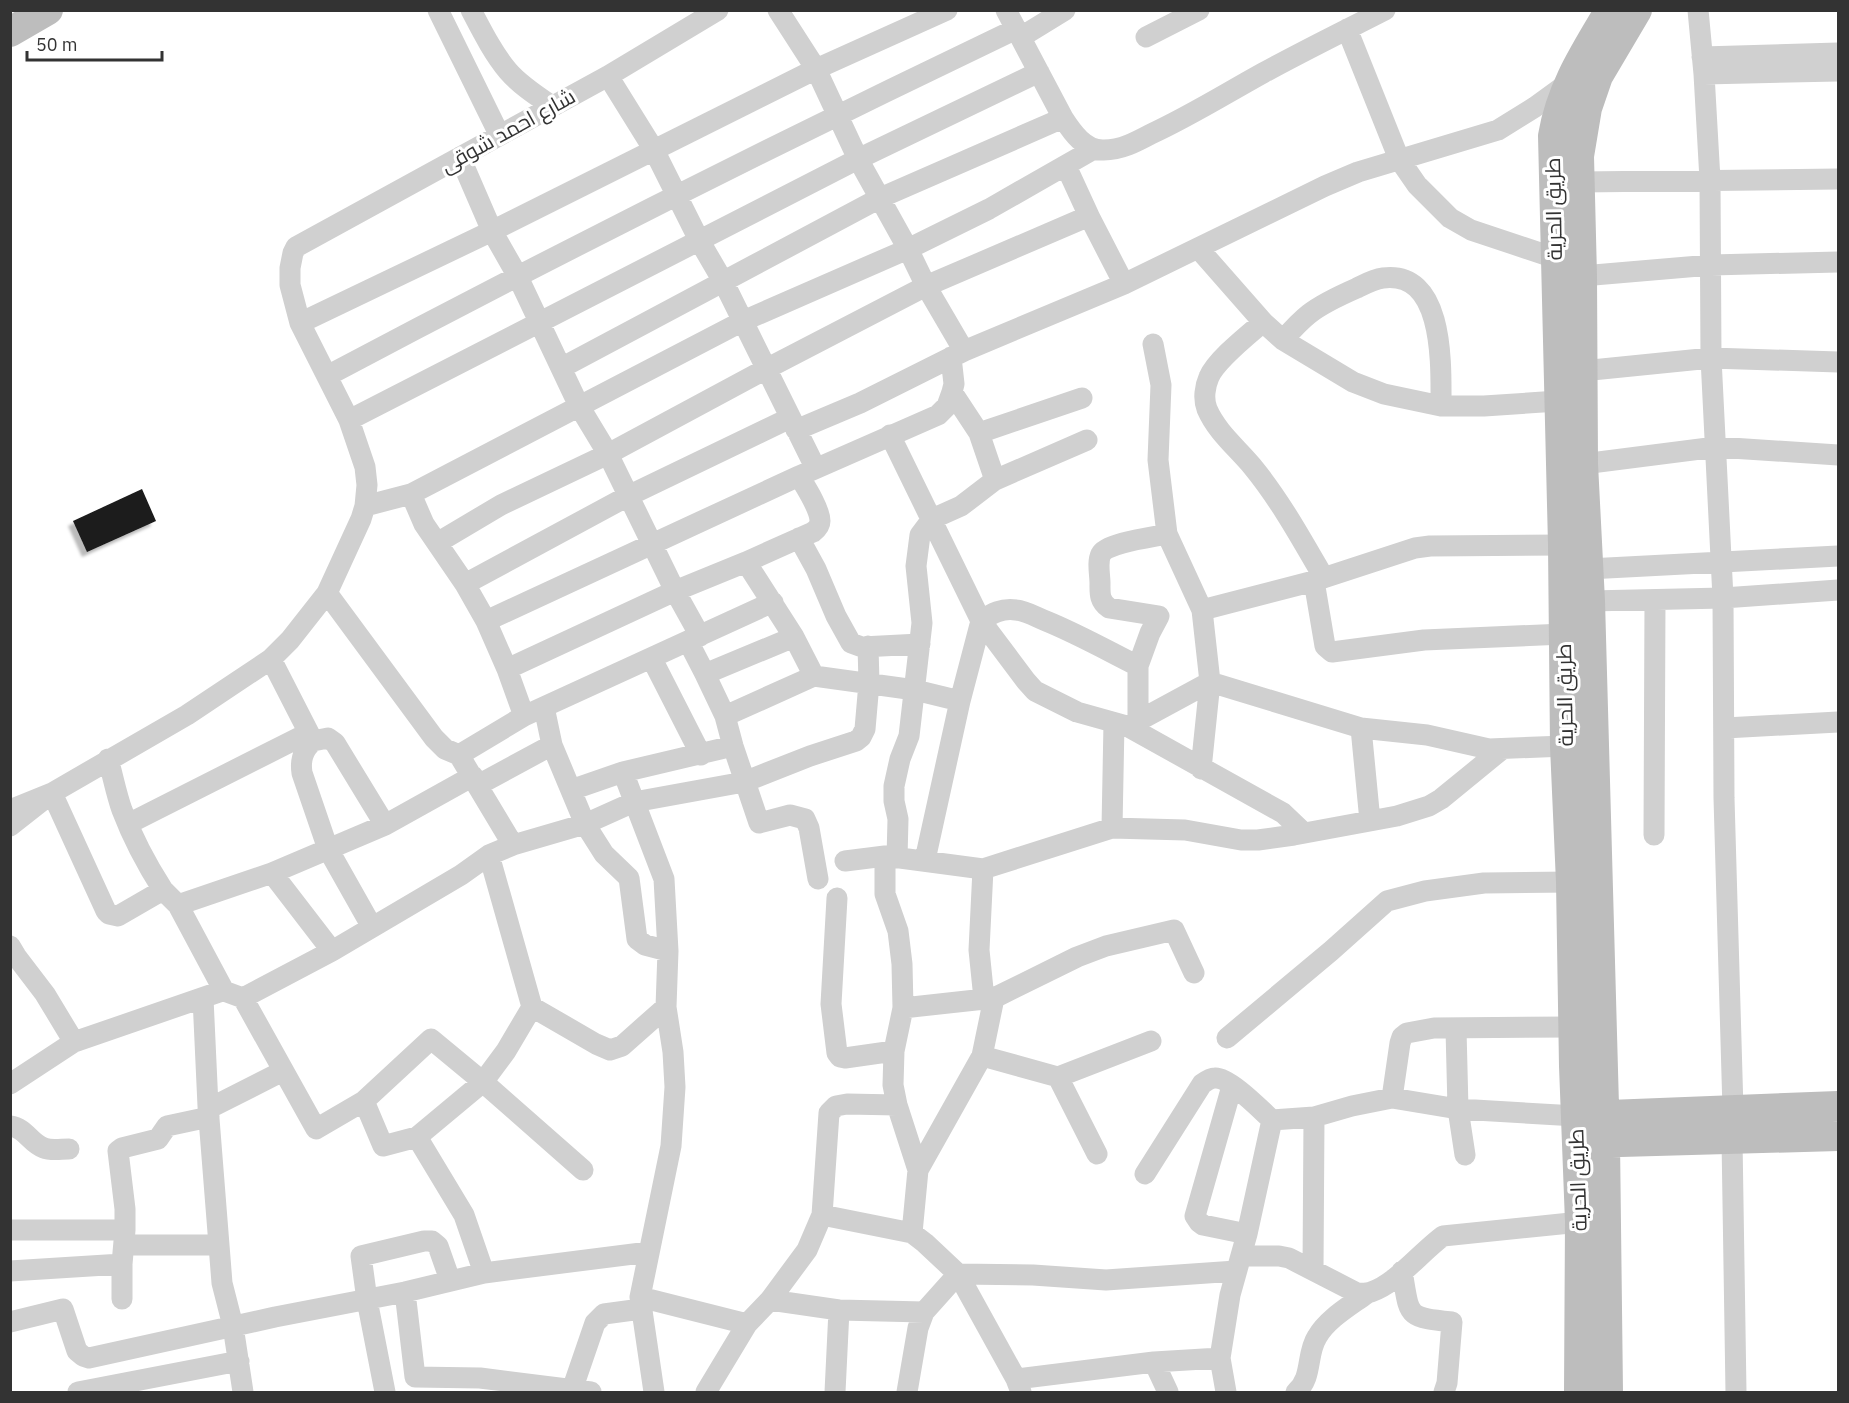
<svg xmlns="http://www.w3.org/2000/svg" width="1849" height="1403" font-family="'IBM Plex Sans',Cairo,sans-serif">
<defs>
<filter id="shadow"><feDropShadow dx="-5" dy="5" stdDeviation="1.5" flood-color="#0004"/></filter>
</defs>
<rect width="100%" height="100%" fill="#fff"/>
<path fill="#1a1a1a" filter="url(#shadow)" d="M142,489l14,32 -69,31 -14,-31z"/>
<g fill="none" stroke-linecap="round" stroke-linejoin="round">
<path stroke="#d0d0d0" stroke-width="21" d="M438,10l61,124
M471,10c11,21 22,43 37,61 12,14 29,25 44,35
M778,10l38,59 42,90 50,90 18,37 38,65
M1006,10l57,108c9,14 22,33 41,32 17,0 32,-8 47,-16 39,-18 74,-40 112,-61 40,-22 81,-42 122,-63
M1698,10l6,64 6,106 1,178 12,240 1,200 9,312
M1347,29l52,130 18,26 33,33 21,12 84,28
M1021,37l44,-27
M1146,37l53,-27
M1702,57l136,-4
M1704,74l134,-3
M608,76l46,74 45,90 25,43 91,184
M460,157l32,74 25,44 62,131 29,48 67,137 25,45
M1066,166l23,50
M1580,182l258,-3
M1198,248l65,74 20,18 70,42 31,12 57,12h43l74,-5
M1582,276l129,-11 127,-3
M1263,322c-15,13 -47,38 -54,55 -4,9 -6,22 -2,32 10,23 29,38 45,57 28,34 50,74 72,112
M300,323l192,-92 324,-162 131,-59
M1283,340c8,-9 17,-19 26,-26 14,-11 32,-19 48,-26 8,-4 17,-9 26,-10 62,-8 58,88 58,128
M1153,344l8,41 -3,75 9,74 35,76 8,72 -9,87
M561,368l319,-170 183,-80
M1582,371l129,-13 127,4
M327,376c228,-121 457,-236 689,-347
M952,392l27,41
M349,420l509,-261 181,-87
M796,430l64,-27 104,-52 160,-67 201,-98 33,-14 140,-42 37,-23 33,-24
M890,435l91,186 45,60 9,10 42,21 50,14 11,-5 72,-39 151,46 66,7 62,14 76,-3
M1583,464l133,-17 122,8
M995,480l-16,-47 103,-35
M411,494l13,30 41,60 21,37 21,48 17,47
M365,506l46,-12 332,-173 165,-72 81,-40 105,-60
M799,538l17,31 20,47 15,27 11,4 58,-3
M437,543l64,-38 107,-51 158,-85 160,-83 163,-70 35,68
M746,562l67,-30c4,-3 7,-6 7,-11 0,-12 -15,-35 -21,-45l139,-61 9,-9 5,-14 2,-8 -3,-27
M1588,569l250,-13
M1314,581l11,65 7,6 92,-12 140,-6
M465,584l163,-88 162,-78
M327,593l107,145 11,11 14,6 54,90
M1590,601l133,-3 115,-8
M1202,610l112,-29 101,-33 15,-2 133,-1
M486,621l313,-145
M688,641l17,33 20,42 8,30 26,77 31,-8 15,4 4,9 9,51
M271,659l42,82
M652,659l49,96
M507,669l168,-78 71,-29 48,75 20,39
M705,674l89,-37
M544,707l8,38 33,79 19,30 25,24 8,61 8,6 23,6
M725,716l89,-40 101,14 45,11
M1138,721v-55l12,-33 9,-17 -50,-8c-10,-7 -9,-15 -9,-25 0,-8 -3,-21 1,-29 5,-11 53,-17 66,-20
M1127,726l156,87 21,20
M1361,728l9,93
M1725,728l113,-6
M459,755l65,-39 249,-114
M108,759c5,17 8,34 14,51 11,29 25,55 41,80
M623,772l41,107 4,72 -2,56 7,45 2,35 -4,59 -31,151 14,95
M478,785l74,-40
M571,790l52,-18 110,-26
M10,810l42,-17 135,-78 84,-56 19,-19 37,-47 34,-74 4,-13 2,-21 -2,-18 -16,-47 -49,-97 -10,-38v-17l3,-15 3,-6 312,-171 110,-66
M128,824l180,-91
M10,826l42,-33 54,118 3,3 9,2 45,-26 15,15 94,-32 113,-48 88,-49
M1112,828l2,-105
M1654,835l1,-235
M885,856v38l13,37 4,33 1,44 -9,43 -1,34 4,20 21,65
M897,858l1,-39 -4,-18v-15l6,-27 9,-23 13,-113 -6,-57 4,-31 12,-16 29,-13 34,-26 92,-40
M925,860l35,-159 21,-80c11,-8 21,-13 35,-11 10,1 20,7 30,11 32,13 62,30 92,45
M845,861l40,-5 98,13 129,-41 73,2 56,10h17l36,-5 103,-19 32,-10 12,-7 60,-49
M983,869l-4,81 5,49
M272,873l60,78
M837,898l-6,106 6,49 3,4 5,1 49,-7
M178,905l46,86
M372,927l-44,-78 -26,-76c-2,-13 1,-23 11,-32l15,-3 7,5 50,82
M10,946l6,10 29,38 29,48
M203,998l5,108 14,177 11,43 10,66
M243,998l73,131 48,-28 67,-62 52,43 100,88
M532,1007l64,37 14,6 12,-4 44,-39
M903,1008l91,-10 83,-41 29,-11 68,-16 20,43
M1456,1029l2,80 7,46
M1227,1038l104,-87 56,-50 38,-10 59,-8 87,-1
M982,1056l76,21 93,-36
M1058,1077l39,77
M10,1084l64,-42 145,-50 5,-1 19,7 89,-47 129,-76 28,-20 24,-10 72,-21 49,-22 110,-20 66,-26 46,-15 5,-4 4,-8 4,-46 -1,-37
M1232,1086l-37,130 4,6 4,3 44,9
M1392,1098l8,-55 2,-6 5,-4 27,-5 139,-1
M364,1101l19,45 34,-9 66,-55 23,-31 26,-44 -43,-152
M208,1109l75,-38
M10,1126c16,2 20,17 34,22 7,3 17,1 25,1
M417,1137l47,78 20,58
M1732,1139l4,253
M1145,1174l57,-90c4,-3 8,-6 13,-6 14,-1 46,32 57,42l42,-3 38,-11 40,-8 66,11 118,7
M822,1215l90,18 13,10 33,31 58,105 5,13
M10,1230h115
M912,1233l6,-63 64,-114 12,-58
M125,1245h94
M1241,1256h38l10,2 68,35c5,0 9,1 14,-1 25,-8 50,-40 72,-56l137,-14
M1313,1270l1,-153
M10,1271l112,-7 3,-34v-21l-7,-58 4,-3 36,-9 9,-13 42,-9
M1402,1271c8,46 3,46 50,51l-5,61 -3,9
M405,1292l10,85 65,1 111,14
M640,1297l107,27
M122,1299v-35
M770,1300l69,10 85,2
M10,1322l53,-13 14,42 6,5 6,2 186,-41 130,-25 79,-19 165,-21
M1154,1362l14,30
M1016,1379l138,-17 66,-4
M572,1390l23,-67 9,-9 37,-5
M78,1392l161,-31
M385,1392l-18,-92 -6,-44 63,-15h8l6,5 12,34
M706,1392l41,-68 23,-24 37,-50 15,-35 7,-102 7,-7 11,-2 50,1
M835,1392l4,-82
M907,1392l11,-64 6,-16 34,-38 75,1 73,5 130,-9
M1226,1392l-6,-34 10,-63 17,-61 25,-114
M1296,1392c17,-14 10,-38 21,-55 10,-18 33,-31 49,-43"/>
<path stroke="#bdbdbd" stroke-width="30" d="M10,32l38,-22
M1584,1116l254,-10
M1585,1143l253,-7
M1579,1392l1,-170 -6,-156 -3,-184 -6,-136 -2,-201 -10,-409c8,-48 32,-84 57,-126
M1608,1392l-3,-250 -15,-541 -7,-137 -1,-188 -3,-120 8,-48 11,-32 39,-66"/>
</g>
<g text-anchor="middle" stroke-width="6" stroke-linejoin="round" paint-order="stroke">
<g font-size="21" fill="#333" stroke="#fff">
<text transform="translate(508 131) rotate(-29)" y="7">شارع احمد شوقى</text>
<text transform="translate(1554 209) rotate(-91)" y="7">طريق الحرية</text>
<text transform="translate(1565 695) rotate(-91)" y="7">طريق الحرية</text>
<text transform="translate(1578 1180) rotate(-92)" y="7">طريق الحرية</text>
</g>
</g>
<rect width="1849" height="1403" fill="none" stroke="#333333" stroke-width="24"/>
<path d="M27 51v9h135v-9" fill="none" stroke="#333333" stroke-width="3"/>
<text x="36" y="51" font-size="18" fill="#333333" stroke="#ffffff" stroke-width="4.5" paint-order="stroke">50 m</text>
</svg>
